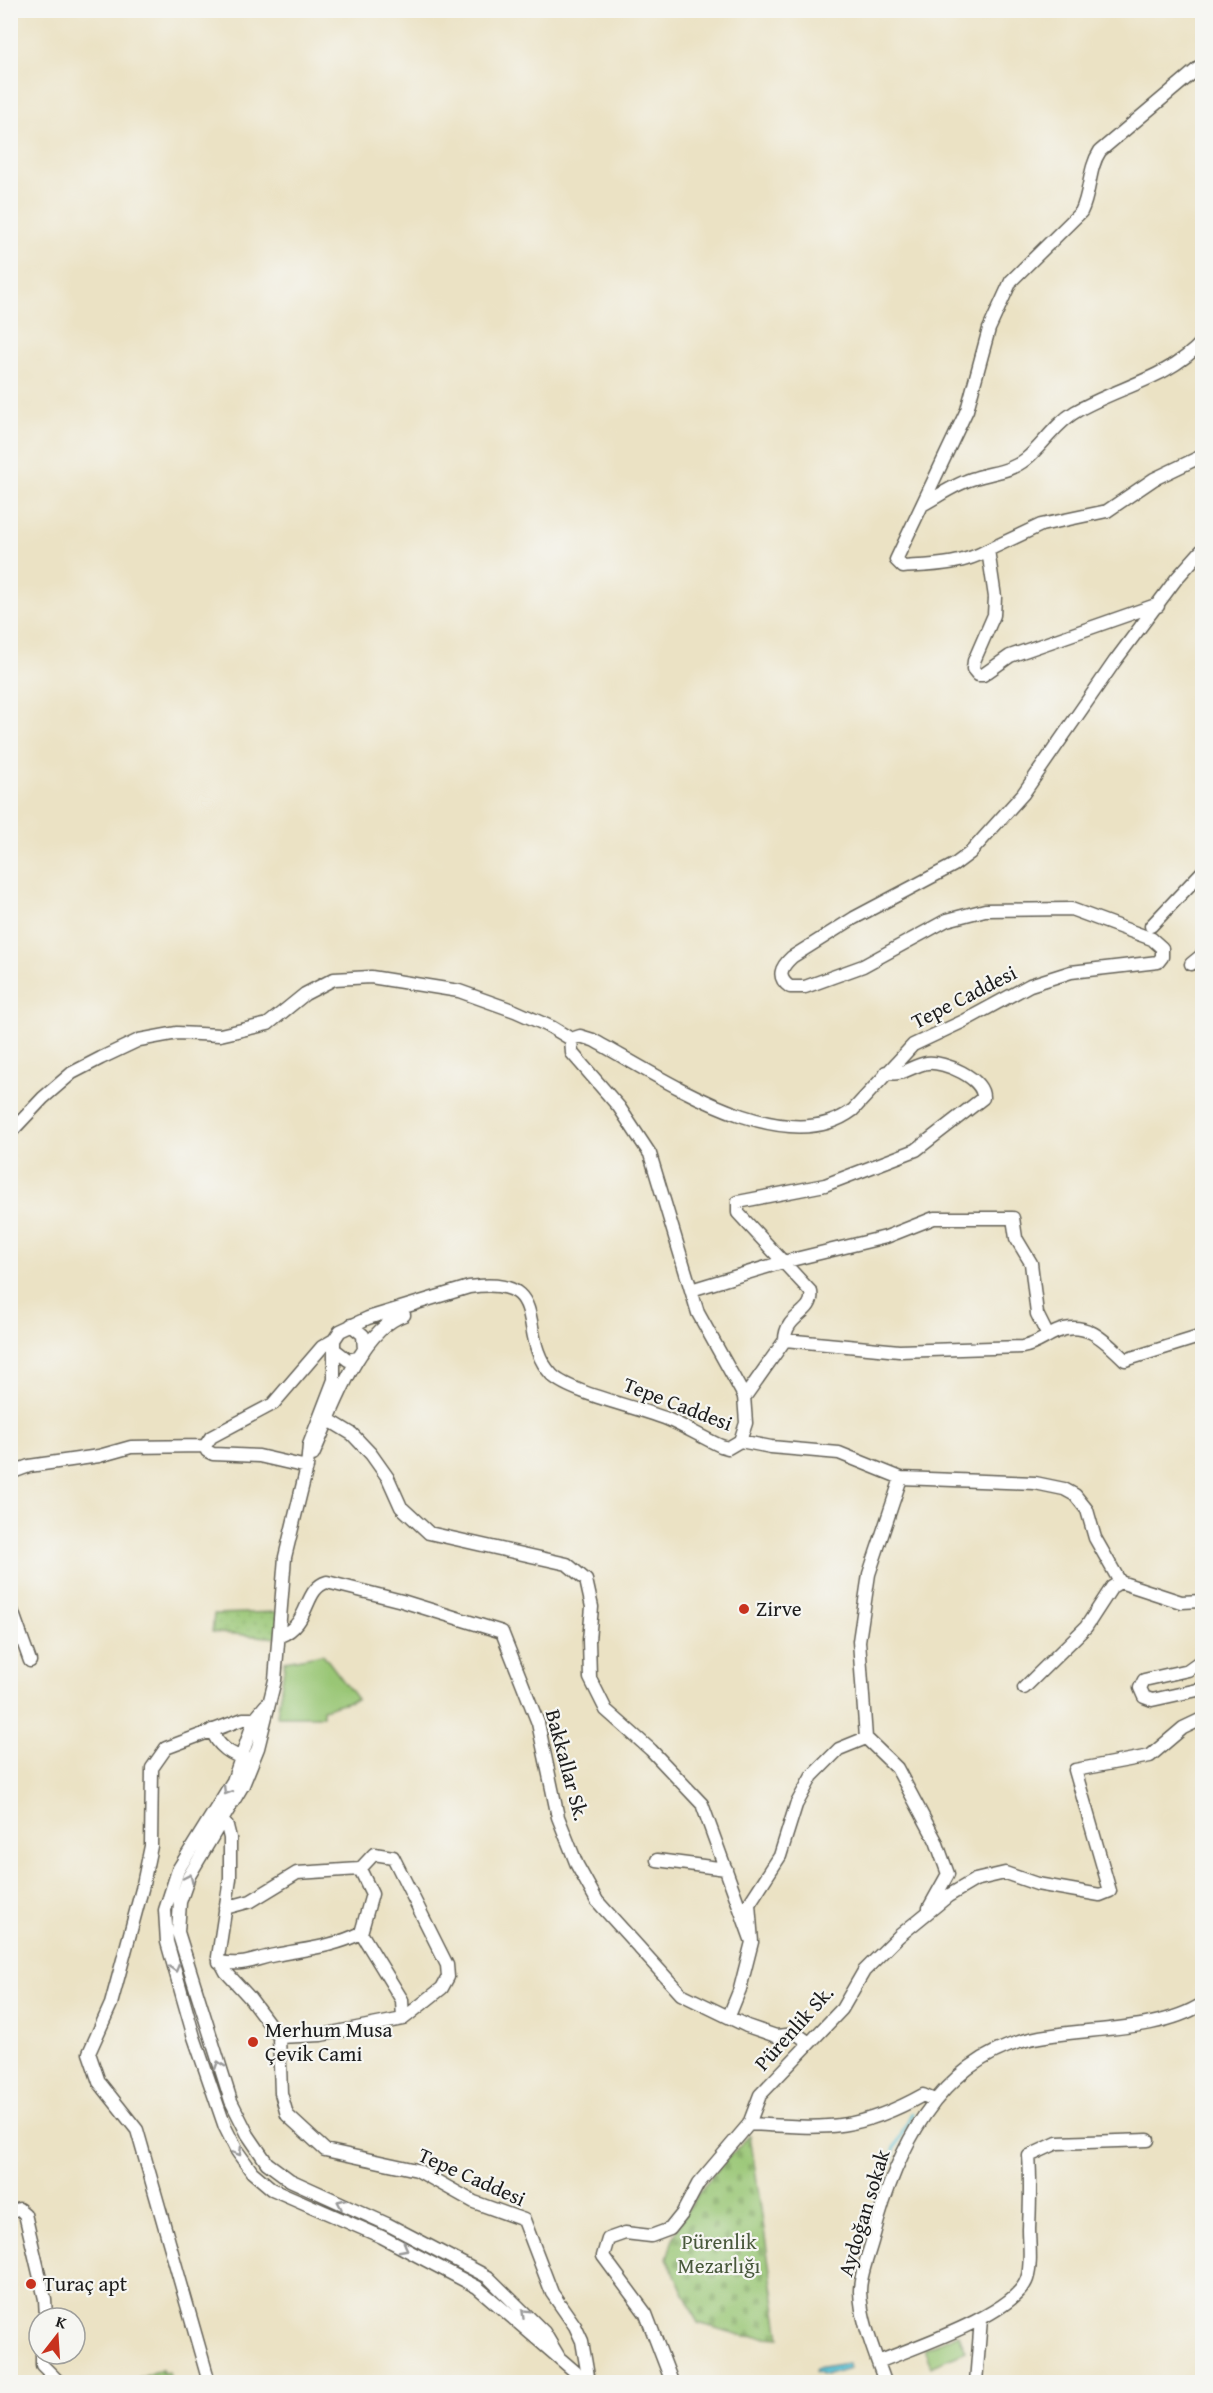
<svg xmlns="http://www.w3.org/2000/svg" width="1213" height="2393" font-family="'Gentium Book Plus',serif">
<defs>
<pattern id="cemetery-stones" width="16" height="16" patternUnits="userSpaceOnUse" patternTransform="scale(1.5)"><rect width="16" height="16" fill="#99c674"/><path d="M2 7V4a2 2 0 0 1 4 0v3zM10 15v-3a2 2 0 0 1 4 0v3z" fill="#83aa64"/></pattern>
<pattern id="park-dots" width="8" height="8" patternUnits="userSpaceOnUse" patternTransform="scale(1.5)"><rect width="8" height="8" fill="#99c674"/><path d="M2 2h.1M6 6h.1" fill="none" stroke="#83aa64" stroke-width="1.8" stroke-linecap="round"/></pattern>
</defs>
<rect width="100%" height="100%" fill="#f6f6f2"/>
<filter id="ink" filterUnits="userSpaceOnUse"><feTurbulence type="fractalNoise" baseFrequency=".0167" numOctaves="2"/><feDisplacementMap in="SourceGraphic" scale="12" xChannelSelector="R" yChannelSelector="G"/><feConvolveMatrix kernelMatrix="1 2 1 2 8 2 1 2 1" color-interpolation-filters="sRGB"/></filter>
<filter id="wash" filterUnits="userSpaceOnUse"><feTurbulence type="fractalNoise" baseFrequency=".008" numOctaves="4" result="noise"/><feDisplacementMap in="SourceGraphic" scale="24" xChannelSelector="R" yChannelSelector="G"/><feGaussianBlur stdDeviation="1.35" result="paint"/><feColorMatrix in="noise" values="0 0 0 0 0 0 0 0 0 0 0 0 0 0 0 0 0 1.4 0 .05"/><feComposite in="paint" operator="in"/></filter>
<g filter="url(#wash)">
<rect width="100%" height="100%" fill="#ebe2c4"/>
<path fill="url(#cemetery-stones)" stroke="#5a7148" stroke-width="1.5" d="M750,2135l30,203 -36,-2 -46,-13 -31,-65c14,-53 47,-85 83,-123z
M162,2369l1,4 6,-1 2,10h-40z"/>
<path fill="url(#park-dots)" stroke="#5a7148" stroke-width="1.5" d="M279,1612l-2,26 -65,-6 2,-18z"/>
<path fill="#99c674" stroke="#5a7148" stroke-width="1.5" d="M323,1654l34,45 -34,10v7h-46l8,-55z
M959,2334l7,17 -35,15 -7,-17z"/>
<path fill="#57c0d3" stroke="#3a6e78" stroke-width="1.5" d="M848,2363l2,5 -25,7 -10,-4 1,-3z"/>
<g fill="none" stroke-linecap="round" stroke-linejoin="round">
<path stroke="#57c0d3" stroke-width="3" d="M882,2189l12,-39 18,-37"/>
</g>
</g>
<g filter="url(#ink)">
<g fill="none" stroke-linecap="round" stroke-linejoin="round">
<g stroke="#646157" stroke-width="15">
<path id="minor" d="M922,505c17,-9 34,-22 53,-27 18,-6 35,-6 51,-19 17,-14 29,-35 49,-47 42,-25 93,-33 127,-70
M988,550c-26,15 -56,15 -85,17l-7,-7 71,-150 22,-81 22,-48 70,-69c10,-20 7,-43 19,-61l102,-86
M1158,606h-5l-143,50 -27,19h-5l-5,-6 1,-8 20,-46 1,-18 -7,-47 53,-25 66,-14 47,-32 48,-23
M1151,926l51,-54
M1191,964l11,-9
M10,1133l33,-35 29,-25 29,-15 38,-18 38,-7 43,2 48,-11 37,-30 29,-15 37,-2 88,14 56,20 36,16 20,12
M691,1290l92,-28 103,-25 48,-19h79l3,20 15,25 6,51 11,22
M785,1340l114,11 123,-4c14,-2 22,-10 34,-15 30,-13 49,9 69,28l77,-24
M335,1350l13,10 10,-2 6,-8 -1,-15 -12,-10
M744,1398l41,-58c0,-26 30,-26 26,-48l-73,-79v-11l87,-17 91,-35 67,-52c1,-20 -39,-37 -56,-35 -15,2 -26,15 -41,9
M329,1420l23,14 19,20 17,24 13,29 28,26 138,31 19,16 6,27 -3,33 1,38 16,32 45,40 51,54 50,138
M740,1441l31,6 68,6 62,25 134,5 29,6 11,6 12,15 8,28 25,44 61,20 21,-1
M313,1455c19,-42 46,-125 91,-140
M307,1467l-48,-11 -46,-2 -6,-3 -2,-5 6,-9 62,-33 49,-57 12,-7
M10,1473l19,-7 70,-10 32,-9 74,-1
M901,1478l-32,96 -10,67 7,97 31,30 39,73 12,33 -19,34
M10,1605l20,56
M280,1636c31,-12 23,-47 47,-54l75,19 100,31 36,91 20,94 19,48 20,36 84,93 66,32 29,10 21,-2 11,8
M1202,1660l-14,10 -44,10 -4,8 4,9 8,3 50,-11
M1024,1688l62,-61 26,-40 8,-5
M266,1705l-11,13 -22,63 -55,89 -13,40 2,32 27,95 31,90 12,24 15,21 20,17 110,48 95,50 110,95
M212,1730c5,16 20,26 36,29
M217,1815l10,11 3,12v41l-12,78 8,15 24,26 29,39 2,56 6,22 38,35 92,20 57,32 50,18 28,73 23,33 7,15 7,41
M657,1860l69,9
M360,1869l12,25 -11,39 41,67 1,19
M225,1908l26,-7 46,-28 63,-4 14,-15 19,3 54,108 1,12 -6,11 -39,31 -82,16 -42,2
M219,1962c27,4 31,-2 56,-7 30,-6 58,-8 86,-22
M729,2016l11,-27 12,-47 -3,-38 31,-48 16,-51 16,-29 27,-27 27,-11
M749,2124c74,4 106,9 174,-29l11,5
M10,2213l9,-4 6,5 20,85 1,19
M42,2354v11l17,17
M560,2359l-16,-27 -56,-55 -101,-53 -97,-44 -23,-17 -19,-28 -17,-34 -53,-169 2,-30 9,-26 54,-91 15,-37 17,-68 10,-123 22,-90 2,-22 25,-65v-40l6,-9 28,-13 101,-31c87,-12 45,48 83,88 18,18 88,33 115,44 19,8 36,19 54,27l7,2 12,-7 6,-18 -2,-27 -46,-83 -48,-159 -31,-47 -47,-54 -1,-14 9,-3 13,4c65,35 190,123 260,70l60,-65 51,-24 66,-36 41,-13 87,-10 4,-5v-9l-10,-9 -81,-30 -86,1 -38,10 -84,46 -58,21h-15c-14,-10 -9,-20 2,-30l62,-39 100,-53 16,-12 53,-59 92,-133 62,-83 25,-28
M878,2362c34,-14 137,-48 149,-83 5,-15 2,-35 2,-50 1,-25 2,-48 0,-73l28,-13 91,-3
M209,2382l-72,-252 -38,-48 -10,-29 22,-49 31,-115 9,-43 1,-78 14,-20 77,-29h17
M672,2382l-26,-68 -43,-58 5,-17 17,-6 26,3 19,-7 12,-15 16,-30 51,-60 11,-29 82,-86 22,-38 35,-35 49,-40 27,-16 30,-7 32,11 63,11 10,-4 -35,-121 75,-14 33,-28 19,-9
M885,2382c-10,-29 -24,-60 -25,-91 0,-17 9,-37 13,-53 22,-85 63,-176 157,-199 51,-12 128,-6 172,-35
M976,2382l5,-63"/>
</g>
<use href="#minor" stroke="#fff" stroke-width="12"/>
</g>
<defs><path id="oneway-chevron" d="M-2-3.5L2.5 0L-2 3.5" fill="none" stroke-width="1.6" stroke-linecap="round" stroke-linejoin="round" transform="scale(1.5)"/></defs>
<g stroke="#999">
<use href="#oneway-chevron" transform="translate(227 1791) rotate(122)"/>
<use href="#oneway-chevron" transform="translate(189 1878) rotate(-65)"/>
<use href="#oneway-chevron" transform="translate(175 1968) rotate(74)"/>
<use href="#oneway-chevron" transform="translate(219 2065) rotate(-108)"/>
<use href="#oneway-chevron" transform="translate(238 2152) rotate(58)"/>
<use href="#oneway-chevron" transform="translate(341 2203) rotate(-156)"/>
<use href="#oneway-chevron" transform="translate(404 2248) rotate(28)"/>
<use href="#oneway-chevron" transform="translate(525 2313) rotate(-136)"/>
</g>
</g>
<g fill="#c8321e" stroke="#f6f6f2" stroke-width="2">
<circle cx="744" cy="1609" r="6"/>
<circle cx="253" cy="2042" r="6"/>
<circle cx="31" cy="2284" r="6"/>
</g>
<g text-anchor="middle" stroke-width="4.5" stroke-linejoin="round" paint-order="stroke">
<g font-size="21" fill="#1c1c1c" stroke="#f6f6f2">
<text transform="translate(964 997) rotate(-27)" y="7">Tepe Caddesi</text>
<text transform="translate(678 1404) rotate(21)" y="7">Tepe Caddesi</text>
<text transform="translate(567 1765) rotate(75)" y="7">Bakkallar Sk.</text>
<text transform="translate(794 2028) rotate(-48)" y="7">Pürenlik Sk.</text>
<text transform="translate(472 2177) rotate(24)" y="7">Tepe Caddesi</text>
<text transform="translate(864 2213) rotate(-73)" y="7">Aydoğan sokak</text>
</g>
<g font-size="21" fill="#1c1c1c" stroke="#f6f6f2" text-anchor="start">
<text x="756" y="1616">Zirve</text>
<text x="265" y="2037">Merhum Musa<tspan x="265" dy="24">Çevik Cami</tspan></text>
<text x="43" y="2291">Turaç apt</text>
</g>
<g font-size="21" fill="#48583b" stroke="#f6f6f2">
<text x="719" y="2249">Pürenlik<tspan x="719" dy="24">Mezarlığı</tspan></text>
</g>
</g>
<rect width="1213" height="2393" fill="none" stroke="#f6f6f2" stroke-width="36"/>
<g transform="translate(57 2336) rotate(17)"><circle r="28" fill="#f6f6f2" stroke="#9f9f9c" stroke-width="1.5"/>
<path d="M0-4.5L10 22L0 15L-10 22Z" fill="#c8321e"/>
<text y="-9" font-size="16" font-weight="bold" text-anchor="middle" fill="#1c1c1c">K</text>
</g>
</svg>
